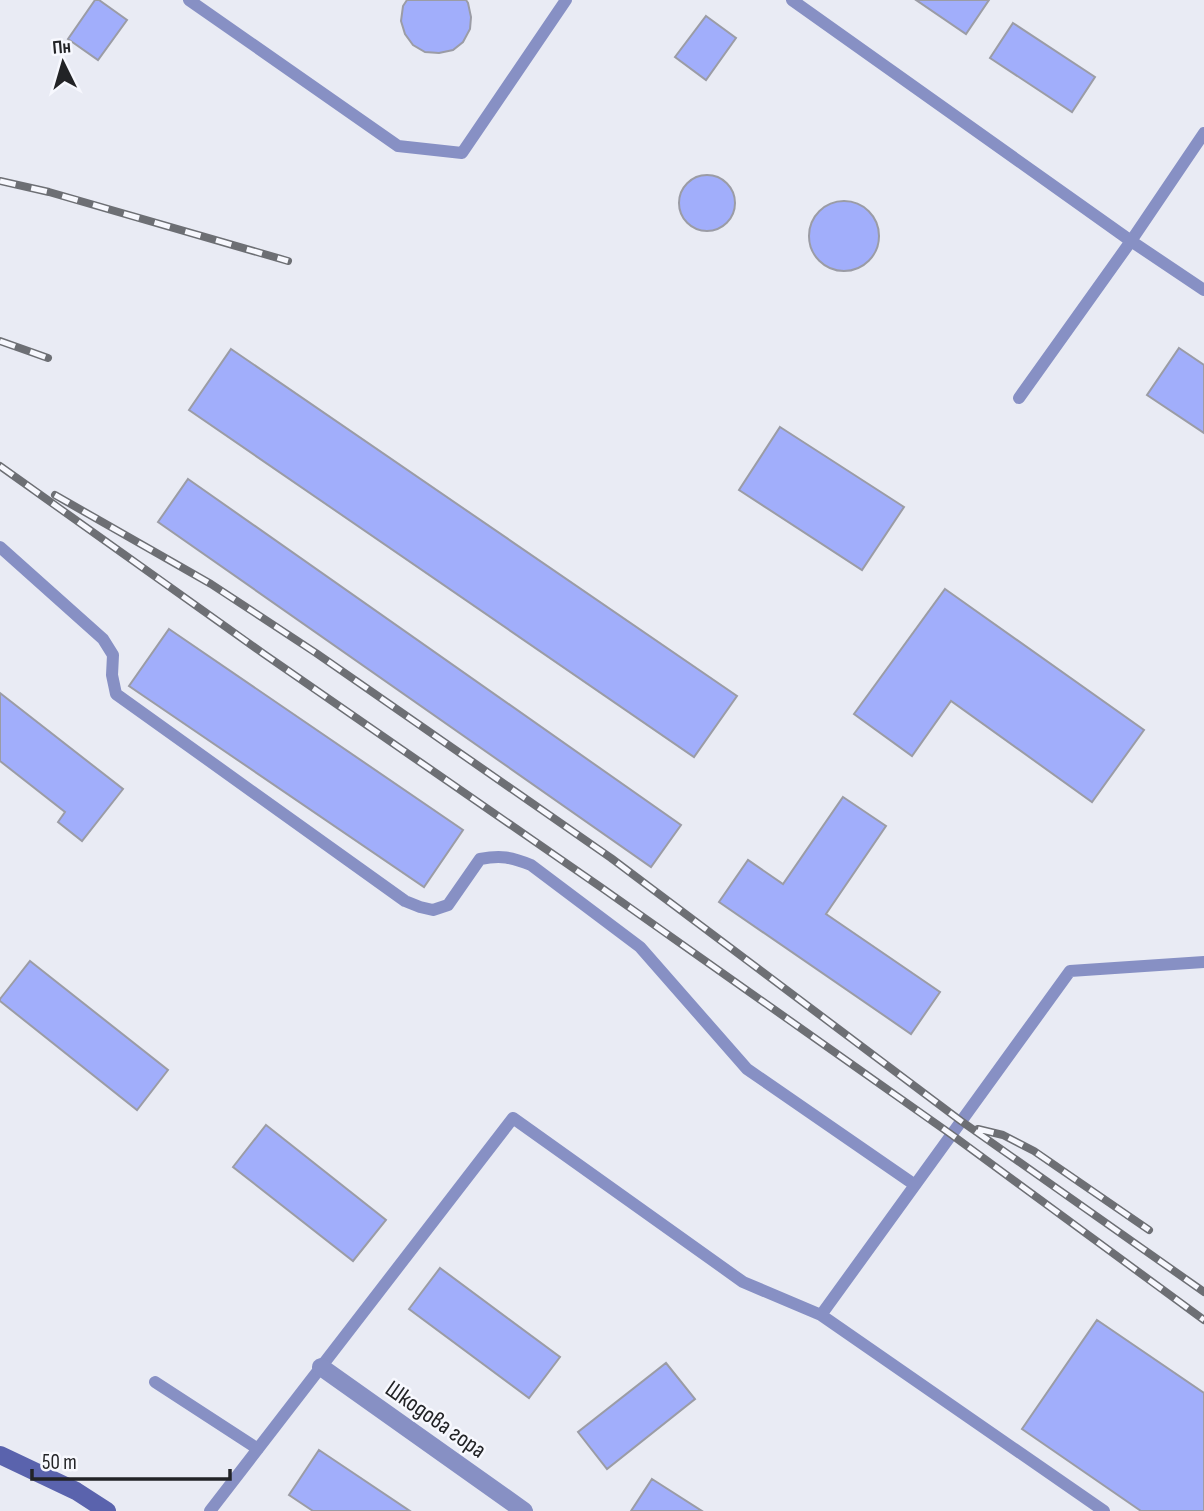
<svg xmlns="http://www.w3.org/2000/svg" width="1204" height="1511" font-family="'Sofia Sans Condensed',sans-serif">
<rect width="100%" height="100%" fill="#e9ebf4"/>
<path fill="#a1aefb" stroke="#9b9ca5" stroke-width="2" d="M95,0h4l28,20 -29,40 -30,-21z
M407,0h59l2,3 3,14 -1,12 -7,13 -10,8 -14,3 -14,-1 -12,-7 -8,-11 -4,-13 2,-15z
M916,0h73l-23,34z
M706,16l30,22 -30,42 -31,-23z
M1013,23l82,54 -23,35 -82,-54z
M679 203a28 28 0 1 1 56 0a28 28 0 1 1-56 0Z
M809 236a35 35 0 1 1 70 0a35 35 0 1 1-70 0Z
M1179,348l25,17v68l-57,-38z
M231,349l506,347 -43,61 -505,-347z
M780,427l124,80 -42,63 -123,-80z
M188,479l493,346 -30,42 -493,-345z
M945,589l199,141 -52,72 -141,-101 -39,55 -58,-42z
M169,629l294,201 -39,57 -295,-201z
M0,693l123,96 -41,52 -24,-19 7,-10 -65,-51z
M843,797l43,29 -60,88 114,78 -29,42 -192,-132 29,-42 35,24z
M30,961l138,109 -31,40 -137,-109v-2z
M266,1125l120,95 -33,41 -120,-94z
M440,1268l120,89 -31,41 -120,-89z
M1097,1320l107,73v118h-63l-119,-82z
M666,1363l29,36 -88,70 -29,-37z
M319,1450l91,61h-97l-24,-16z
M652,1479l50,32h-71z"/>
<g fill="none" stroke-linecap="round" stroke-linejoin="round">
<path stroke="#8790c4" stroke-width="12" d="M189,0l209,146 64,7 104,-153
M792,0l339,241 73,49
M1019,398l112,-157 73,-108
M0,547l103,92 10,16 -1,20 4,19 289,207 15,6 13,3 15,-5 32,-46c21,-4 31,-2 51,6l109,82 107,122 168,116
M821,1315l249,-344 134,-9
M155,1382l103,67
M210,1511l303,-393 230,164 78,33 283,196"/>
<path stroke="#8790c4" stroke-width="18" d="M321,1367l203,144"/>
<path stroke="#5a63ad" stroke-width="18" d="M0,1455l76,36 31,20"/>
<g stroke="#6d6f74" stroke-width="8">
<path id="rail" d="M0,181l49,11 239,69
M0,341l48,17
M0,466l264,188 338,234 350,247 252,185
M55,495l156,89 105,69 295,205 350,263 243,171
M978,1129l25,6 31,16 115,79"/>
</g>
<use href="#rail" stroke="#f7f8fe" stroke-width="5" stroke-dasharray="16" stroke-linecap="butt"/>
</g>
<g text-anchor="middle" stroke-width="5" stroke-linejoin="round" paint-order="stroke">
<g font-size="24" fill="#222326" stroke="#f7f8fe">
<text transform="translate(436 1419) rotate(35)" y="8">Шкодова гора</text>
</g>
</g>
<g transform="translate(63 63) rotate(355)" stroke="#f7f8fe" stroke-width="5" paint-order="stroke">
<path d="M0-5L12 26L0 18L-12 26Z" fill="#222326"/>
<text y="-10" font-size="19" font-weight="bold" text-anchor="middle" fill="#222326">Пн</text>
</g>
<path d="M32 1469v10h198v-10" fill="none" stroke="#222326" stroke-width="3.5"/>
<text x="42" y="1469" font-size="21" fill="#222326" stroke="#f7f8fe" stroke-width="5" paint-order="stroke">50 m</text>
</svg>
